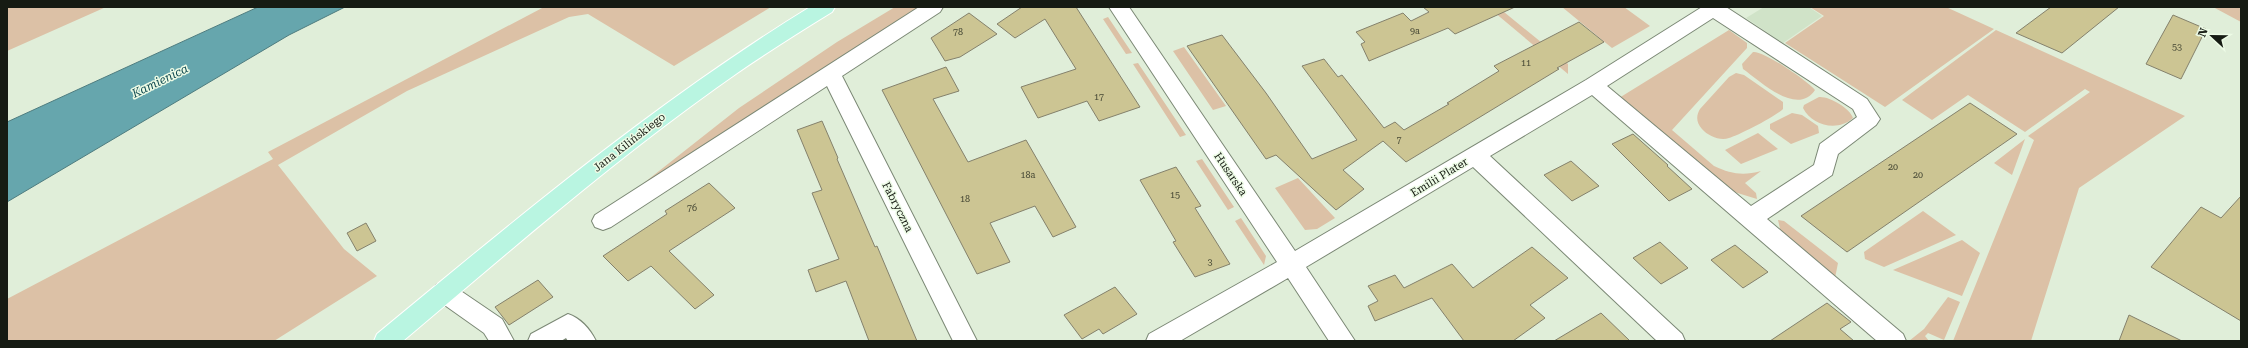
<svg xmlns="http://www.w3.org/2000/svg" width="2248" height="348" font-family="'Roboto Serif',serif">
<rect width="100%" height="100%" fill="#e0eed9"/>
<path fill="#d0e3c8" d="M1764,7h45l13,9 -39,27 -37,-25z"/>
<path fill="#dcc1a6" d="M7,7h99l-99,44z
M544,7h227l-97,59 -86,-52 -19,3 -162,74 -129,74 66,84 33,27 -103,65h-267v-42l266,-140 -5,-7z
M895,7h27l-279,181 -3,-2 99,-78 98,-66z
M1488,7l16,5 64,52v10z
M1562,7h62l26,19 -38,22z
M1810,7h136l48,22 -109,78 -100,-64 39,-27z
M2213,7h25l3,2v13z
M1108,17l24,36 -6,1 -23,-35z
M1729,30l18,13v5l-75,82 42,36c17,8 29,10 47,5l-16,12 11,10 1,6 -26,-8 -112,-93z
M1996,30l189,86 -106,72 -48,153h-78l81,-201 -6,-4 62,-44 -5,-3 -60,43 -57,-37 -36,25 -30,-20z
M1184,47l42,59 -13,4 -40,-59z
M1753,52c10,-2 56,30 62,38 -18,27 -55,-9 -72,-21l-1,-5z
M1138,63l48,72 -6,2 -47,-73z
M1736,73l8,2 39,27v7c-5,6 -45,27 -54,29 -9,3 -21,-2 -27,-9 -6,-7 -6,-13 -2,-20l29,-32z
M1819,97c10,-1 31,11 34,21 -15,14 -41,8 -50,-10l1,-3z
M1792,113l10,2 16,11 1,7 -28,11 -21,-15v-5z
M1758,133l20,16 -37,15 -16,-14z
M2025,139l-13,36 -18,-12z
M1202,159l32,48 -6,3 -32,-49z
M1298,178l37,40 -18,11 -12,1 -30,-42z
M1923,211l33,24 -72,32 -19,-8 -1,-7z
M1241,218l25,38 -2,9 -29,-44z
M1778,220l6,1 54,42 -3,15 -54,-45z
M1962,240l18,13 -18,43 -69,-26z
M1948,297l12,5 -16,38 -16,-7 -3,3 4,5h-20l15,-12z"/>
<path fill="#66a6ad" stroke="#4e7c7f" d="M258,7h87l-56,28 -282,167v-80z"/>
<path fill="#ccc593" stroke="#84816c" d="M1022,7h54l64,100 -41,14 -12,-20 -49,17 -17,-31 55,-18 -31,-50 -30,19 -18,-14z
M1423,7h92l-60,27 -7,-6 -79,33 -8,-17 4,-2 -9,-10 47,-19 8,8 18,-9z
M2051,7h68l-57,46 -46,-20z
M969,13l28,21 -37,23 -15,4 -14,-23z
M2173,15l33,14 -25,50 -35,-15z
M1579,22l25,20 -47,26 2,1 -153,93 -23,-21 -40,29 21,19 -28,21 -60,-55 -10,4 -79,-113 35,-11 44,58 46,66 45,-19 -55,-74 22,-7 14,18 4,-2 42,53 11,-6 9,8 45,-26 -2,-1 52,-32 -5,-5z
M946,67l13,24 -26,8 35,63 58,-22 50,87 -23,10 -18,-31 -45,17 20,39 -33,12 -95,-184z
M1970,103l47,31 -170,118 -46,-36z
M822,121l16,37 -1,1 38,88 2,-1 40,95h-48l-23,-60 -30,11 -8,-22 31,-11 -27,-66 10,-3 -25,-60z
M1633,134l35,31 -1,1 25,23 -23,12 -57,-57z
M1571,161l28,25 -27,15 -28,-26z
M1176,167l25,39 -6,2 35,56 -35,13 -22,-35 3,-1 -36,-61z
M709,183l26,25 -66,43 45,44 -19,14 -44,-43 -23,15 -25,-25 64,-42 -2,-3z
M2241,196v125l-90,-54 50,-60 20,11z
M366,223l10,18 -19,10 -10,-18z
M1660,242l28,26 -27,16 -28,-26z
M1735,245l33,27 -25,16 -32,-28z
M1532,247l36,31 -38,27 15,13 -32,23h-49l-32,-43 -57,23 -7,-15 10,-5 -10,-15 27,-11 9,13 48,-24 21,24z
M538,280l15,17 -44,28 -14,-18z
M1115,287l22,27 -34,20 -4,-5 -17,10 -18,-24z
M1827,303l24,19 -11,7 14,12h-84z
M1601,313l29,28h-76z
M2129,315l53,26h-63z"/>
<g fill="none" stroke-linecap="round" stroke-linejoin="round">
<g stroke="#7b8875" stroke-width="2">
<path id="minor" d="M919,7h24l-3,5 -98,64 135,265h-24l-126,-255 -216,141 -8,3 -8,-3 -3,-6 3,-6z
M1109,7h20l166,244 291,-171 116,-73h24l141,92 13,20 -4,6 -38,29 -6,21 -65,44 136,115 3,7h-29l-285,-246 -102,61 192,178 3,7h-28l-184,-174 -167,100 49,74h-26l-41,-63 -108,63h-34l3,-7 128,-72zM1713,18l140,91 4,8 -37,27 -6,21 -63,41 -144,-120z
M444,282l8,3 50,34 12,22h-25l-5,-8 -48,-34 -4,-7 4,-7z
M568,314c12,4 22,15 28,27h-28l-2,-3 -5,3h-33l3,-7z"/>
</g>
<g stroke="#fff" stroke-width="2">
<path id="major" d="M810,7h25l-3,5c-39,24 -79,49 -116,76 -109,78 -210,166 -313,253h-29l3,-7c140,-116 279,-232 433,-327z"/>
</g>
<use href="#minor" fill="#fff" fill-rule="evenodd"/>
<use href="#major" fill="#b9f5e1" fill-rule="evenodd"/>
</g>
<g text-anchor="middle" stroke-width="3" stroke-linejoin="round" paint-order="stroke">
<g font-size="9" fill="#444633">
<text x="1415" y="34">9a</text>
<text x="958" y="35">78</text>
<text x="2177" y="50">53</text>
<text x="1526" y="66">11</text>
<text x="1099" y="100">17</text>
<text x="1399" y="143">7</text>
<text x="1893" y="170">20</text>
<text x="1028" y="178">18a</text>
<text x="1918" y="178">20</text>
<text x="1175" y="198">15</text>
<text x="965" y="202">18</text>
<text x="692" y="211">76</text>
<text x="1210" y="265">3</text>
</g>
<g font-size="11" fill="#161b13" stroke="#edfbe6">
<text transform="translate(629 142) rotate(-38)" y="4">Jana Kilińskiego</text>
<text transform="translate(1231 174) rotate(56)" y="4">Husarska</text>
<text transform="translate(1439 177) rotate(-31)" y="4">Emilii Plater</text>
<text transform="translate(898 207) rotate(63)" y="4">Fabryczna</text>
</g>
<g font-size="12" font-style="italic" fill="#114b51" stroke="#edfbe6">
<text transform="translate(160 81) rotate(-26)" y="4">Kamienica</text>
</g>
</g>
<rect width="2248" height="348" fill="none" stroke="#161b13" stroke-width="16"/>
<g transform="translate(2212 36) rotate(292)" stroke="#edfbe6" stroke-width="3" paint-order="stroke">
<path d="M0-3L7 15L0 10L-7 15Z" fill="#161b13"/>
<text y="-6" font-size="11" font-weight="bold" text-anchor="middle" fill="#161b13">N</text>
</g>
</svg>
